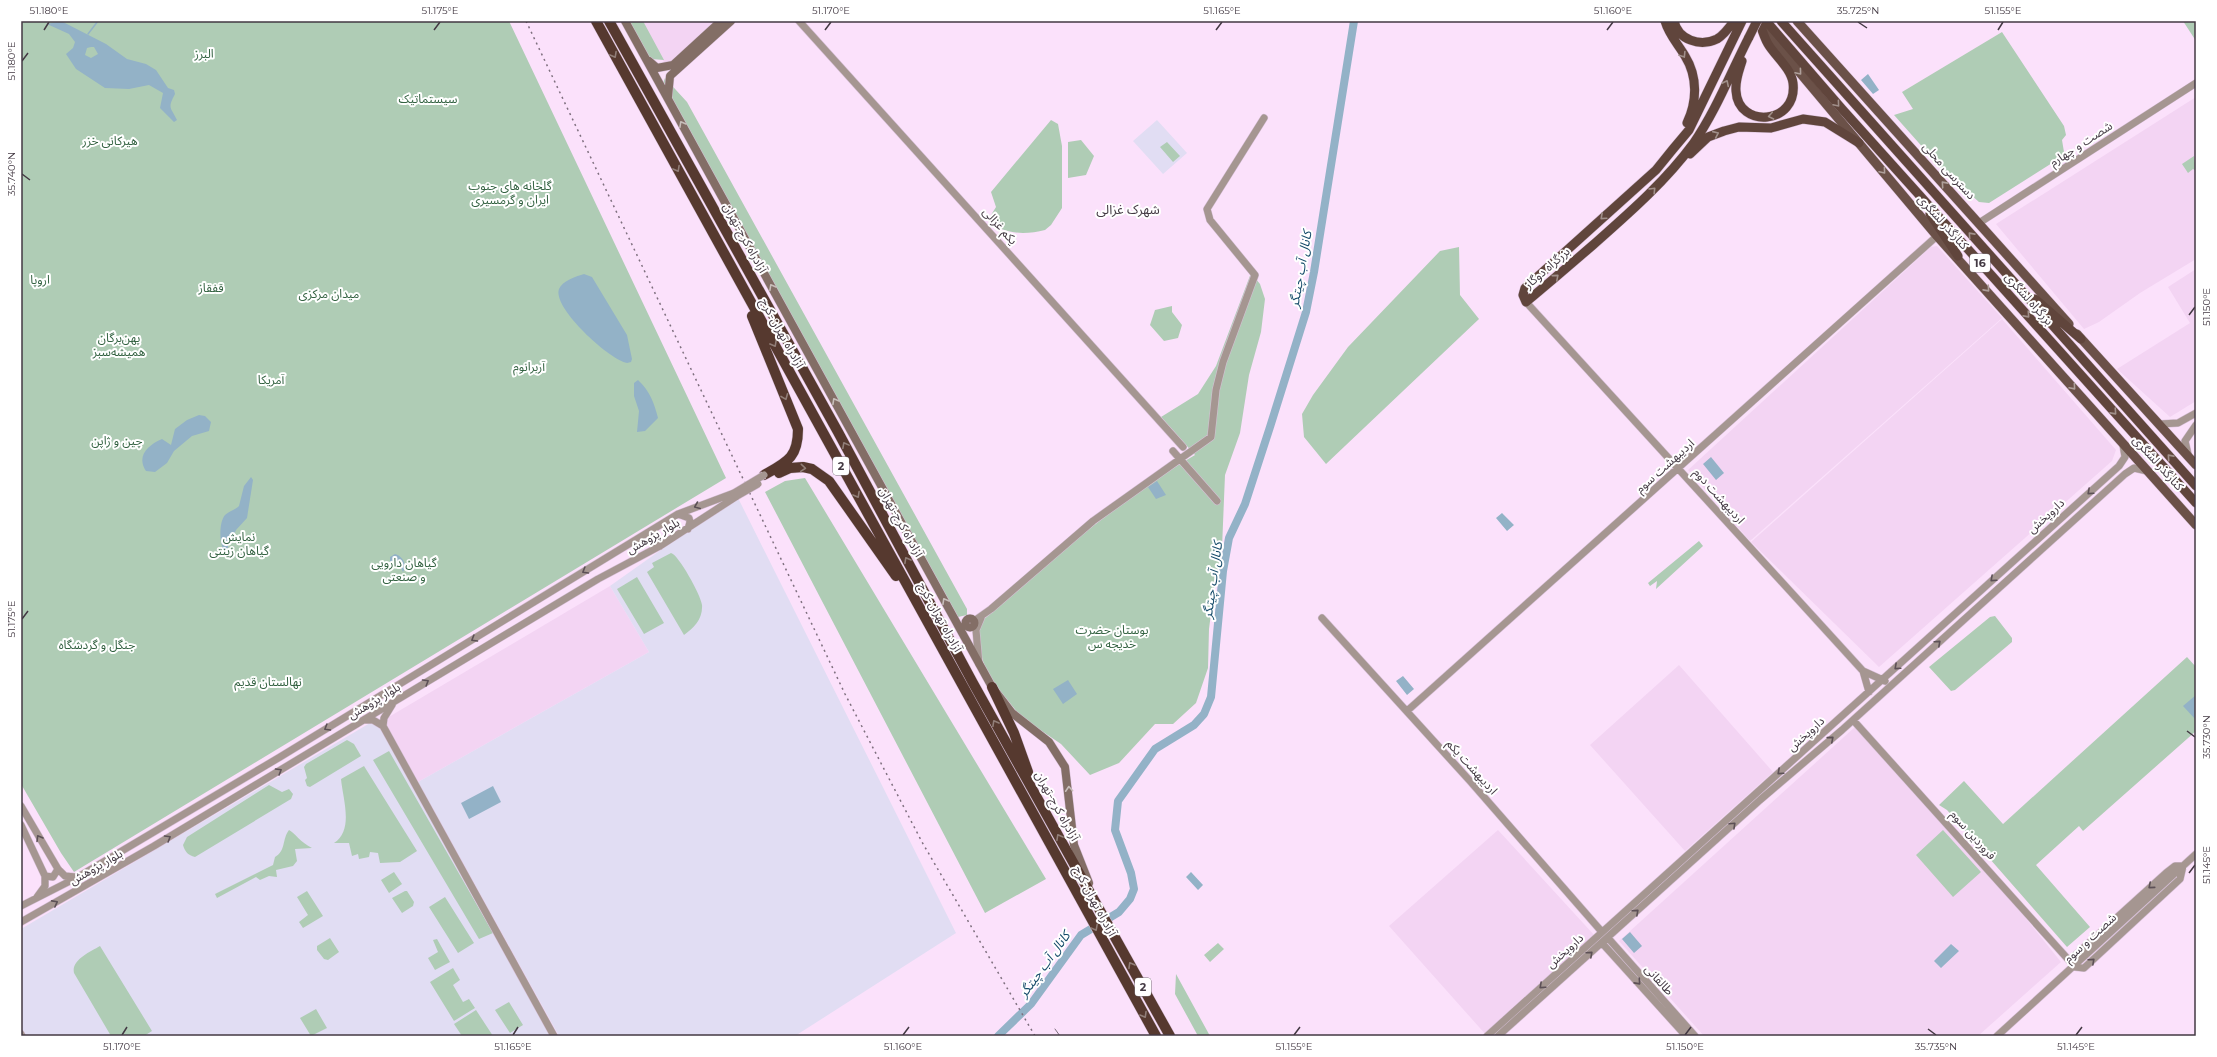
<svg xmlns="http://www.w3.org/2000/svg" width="2217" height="1057" font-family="Montserrat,'Noto Sans Arabic',sans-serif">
<rect width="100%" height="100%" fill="#fbe1fb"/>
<path fill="#f3d4f3" d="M642,21h74l-50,45z
M2196,97v162l-56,34 -41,29 -15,7 -88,-105z
M1937,246l65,72 -252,223 -62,-71 243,-223z
M2196,269v132l-26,16 -53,-48 73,-46 -22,-36z
M2002,319l114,131 -4,11 -233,206 -128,-125z
M610,586l39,66 -231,130 -31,-56v-8z
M1679,665l94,107 -88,79 -95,-106z
M1855,727l131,142 75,93 -83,74h-274l-85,-95z
M1498,830l97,106 -108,100 -98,-110z"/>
<path fill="#e1ddf3" d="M1157,120l30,33 -24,21 -30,-33z
M737,496l219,437 -161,103h-236l-141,-254 231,-130 -39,-66z
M370,723l10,4 170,309h-525l-4,-6v-101z"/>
<path fill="#afccb5" d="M21,21h488l217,457 -652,394 -13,-19 -40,-69z
M629,21h14l21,39 -13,-1 -3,-3z
M2183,21h13v20z
M2002,32l62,94 2,9 -4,5 2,12 -4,6 -71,45 -10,-1 -37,-33 -48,-54 19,-6 -11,-17z
M665,78l22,24 280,507v6l-9,2 -295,-534z
M1051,120l7,4 4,22v62l-11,17 -6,5c-20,5 -41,5 -57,-10l8,-13 -5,-15z
M1081,140l13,16 -8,19 -18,3v-36z
M1167,142l13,14 -7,6 -13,-15z
M2194,156l2,15 -3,-2 -5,4 -6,-9z
M1459,247l1,48 19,24 -153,145 -22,-27 -2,-23 11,-19 35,-48 92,-96z
M1251,273l9,11 5,15 -4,33 -12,43 -9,58 -15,42 -3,73 -7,34 -6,47 -1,39 -12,35 -23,21h-18l-36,39 -29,12 -29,-31 -40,-27 -28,-35 -7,-12 -7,-21 -2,-14 5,-14c68,-59 135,-121 213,-166l-34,-38 37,-23 18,-28z
M1172,306v6l10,13 -4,13 -14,3 -14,-16 5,-15z
M805,478l241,401 -61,34 -220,-421 20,-11z
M1699,541l4,5 -47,43 1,-8 -7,5 -2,-3z
M671,553c7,1 30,42 31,52 1,14 -8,23 -18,30l-37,-63 7,-5 -2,-4z
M637,577l27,46 -20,11 -27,-45z
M1995,616l17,22v4l-57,48 -4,1 -22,-24 61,-50z
M2187,657l9,10v64l-113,100 -4,-5 -43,39 54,62 -23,20 -120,-137 -8,-5 25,-24 39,43z
M347,740l7,4 7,12 -51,31 -3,-1 -2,-6 2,-2 -3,-11 2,-3z
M389,751l104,182 -14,6 -106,-179z
M364,766l53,85 -17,11 -20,1 -2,-10 -8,-1 -1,5 -10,2 -1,-5 -6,2 -3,-13h-15c20,-13 9,-43 7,-64z
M269,785l13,7 7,-3 4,5 -2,5 -96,58c-7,-2 -10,-5 -12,-12l4,-8z
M289,830c5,2 12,13 23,18l-17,1 2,12 -4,5 -17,4 1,7 -8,-1 -9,4 -4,-3 -39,21 -2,-4 58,-29 2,-8c11,-6 7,-18 14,-27z
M1943,830l38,42 -28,25 -37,-42z
M394,872l8,12 -13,9 -8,-13z
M307,891l16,25 -20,12 -4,-6 9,-7 -11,-18z
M405,891h2l7,11 -1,4 -11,7 -10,-15z
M445,897l29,46 -16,10 -29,-46z
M330,938l9,14 -11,8 -4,-1 -7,-9v-4z
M437,939l13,23 -15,8 -7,-12 10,-6 -5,-12z
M1218,943l6,6 -14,13 -6,-7z
M100,946l52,85 -8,5h-33l-37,-63c-3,-13 16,-21 26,-27z
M453,968l7,12 -7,5 10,17 6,-3 6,9 -21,13 -24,-39z
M1176,974l34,62h-12l-23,-42z
M509,1002l14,23 -13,8 -15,-23z
M316,1009l11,19 -16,8 -11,-18z
M476,1010l17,26h-31l-8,-12z"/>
<path fill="#93b2c7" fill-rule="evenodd" d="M61,21l45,23 21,15 19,5 10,6 12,18 6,2 1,4c-8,15 -4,13 2,26l-3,2 -14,-14 3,-15 -14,-8 -20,4 -24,-1 -29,-19 -10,-15 7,-6 2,-6 -6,-8 -22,-10zM91,47h3l4,7 -7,4 -6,-3 2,-7z
M1868,74l11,16 -6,4 -12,-14z
M584,274l8,3 35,58 5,24 -1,3 -4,1c-17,-3 -75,-55 -68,-74 3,-8 18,-13 25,-15z
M638,380c12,11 16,23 20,38l-13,13 -8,1 2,-21 -5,-15v-13z
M199,415l6,1 6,6 -2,9 -17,5 -18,15 -7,12 -12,9 -9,-1c-10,-15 2,-26 16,-32l9,6 4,-16 12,-9z
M1711,457l13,16 -8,7 -13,-16z
M251,477l2,3 -6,38 -11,12 -6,13 -2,1v4l-4,2c-5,-7 -5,-28 1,-35 4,-4 10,-5 14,-9l5,-20z
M1157,481l9,14 -10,4 -8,-12z
M1502,513l12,12 -7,6 -11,-13z
M395,554c8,2 13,12 8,18l-3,-6 -6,1 -4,-5v-5z
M1403,676l11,13 -7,6 -11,-14z
M1068,680l9,14 -14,10 -10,-15z
M2196,695v25l-13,-14z
M493,786l8,16 -32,17 -8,-16z
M1191,872l12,13 -5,5 -12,-13z
M1630,932l12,14 -8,7 -12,-14z
M1951,944l8,7 -18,17 -7,-7z"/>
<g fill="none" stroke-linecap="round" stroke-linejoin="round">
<path stroke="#93b2c7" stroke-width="1.5" d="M88,34l10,-13"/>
<path stroke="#93b2c7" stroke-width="8" d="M998,1036l33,-32 50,-69 38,-23 11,-13 4,-10 -3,-16 -16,-43 3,-29 37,-52 39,-24 10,-11 7,-17 12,-126 6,-33 16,-34 25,-77 36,-115 8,-40 40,-251"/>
<g stroke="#d6bfd6" stroke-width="8">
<path id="tertiary" d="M799,21l384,426
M1979,223l217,-140
M1526,302l337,369 22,10
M2160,424l18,-1 18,-10
M1173,451l44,50
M2188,454l-3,-13 11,-16
M678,514l11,4 1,4 -2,7
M651,531v10l9,5
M1322,618l148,163 132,151
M974,621l17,-12 102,-88 118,-84 5,-47 7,-28 32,-87 -45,-55 -3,-11 57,-91
M979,664l-3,-34 5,-12
M1863,671l6,21
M1407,711l530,-475
M365,720h8l10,6 171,310
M1853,720l222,247 9,1 96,-89 3,-13h-8l-9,7 -96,87
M383,726l1,-8 8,-13
M21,806l37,63 7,7 11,1
M21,825l24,51v10l-8,11
M45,876l8,1 5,-8
M21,906l57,-29 202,-120 398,-243 56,-21
M21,922l133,-76 444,-267 62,-33 77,-50
M1608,938l87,98
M1602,943l84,93
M21,1034l1,2
M1487,1036l632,-570 6,-9 -2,-12
M1498,1036l262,-236 82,-70 283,-256 9,-6 13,3
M1997,1036l199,-182"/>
</g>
<g stroke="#d6bfd6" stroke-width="9">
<path id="secondary" d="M625,21l367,666 20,26 37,29 16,25 9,78 15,38
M649,61l8,7 16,-3 48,-44
M668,97l2,-21 61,-55
M965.5 623a4.5 4.5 0 1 1 9 0a4.5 4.5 0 1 1-9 0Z"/>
</g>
<g stroke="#d6bfd6" stroke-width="10">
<path id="primary" d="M1797,21l272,303
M1763,29l174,207 259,289
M2077,334l119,131"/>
</g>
<g stroke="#d6bfd6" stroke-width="10">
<path id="trunk" d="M1665,21c4,14 13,23 20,35 13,21 12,46 2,67
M1674,21c4,19 26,26 43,18 7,-4 12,-11 17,-18
M1742,21l-53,109 -16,19 -17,21 -131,118 -2,7 3,7c23,-19 45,-38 67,-57 35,-31 72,-63 100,-101 23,-33 38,-72 56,-107
M1766,21l76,88 354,394
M1781,21l415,465
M1742,61c-3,10 -7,19 -6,30 2,38 62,34 57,-8 -2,-15 -18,-27 -25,-39 -3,-5 -5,-11 -7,-17
M1690,154l18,-17 16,-6 15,-4 32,1 32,-9 22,3 34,21
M1930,214l28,42
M2035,299l46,40"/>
</g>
<g stroke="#d6bfd6" stroke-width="11">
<path id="motorway" d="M596,21l560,1015
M609,21l229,411 135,251 197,353
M752,316l46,113c0,29 -11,33 -34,46
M779,473l11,-5 13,-1 9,2 17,12 67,95
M992,687l22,46 14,39"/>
</g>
<use href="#tertiary" stroke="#a59691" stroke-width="7"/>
<use href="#secondary" stroke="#836e66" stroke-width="8"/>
<use href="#primary" stroke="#6b5148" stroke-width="9"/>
<use href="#trunk" stroke="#60453c" stroke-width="9"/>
<use href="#motorway" stroke="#56392f" stroke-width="10"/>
<path stroke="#7e6f7e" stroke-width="1" d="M1055,1029l5,7"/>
<path stroke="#7e6f7e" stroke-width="1.5" stroke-dasharray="2 4" stroke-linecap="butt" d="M526,21l319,673 77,148 113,194"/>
<g stroke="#d6bfd6" stroke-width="8" stroke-linecap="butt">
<path id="tertiary-bridge" d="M734,493l30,-18
M737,496l21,-12"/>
</g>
<g stroke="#d6bfd6" stroke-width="10" stroke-linecap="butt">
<path id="trunk-bridge" d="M1749,37l8,-16"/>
</g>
<use href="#tertiary-bridge" stroke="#a59691" stroke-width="7"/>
<use href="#trunk-bridge" stroke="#60453c" stroke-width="9"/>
</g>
<defs><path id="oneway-chevron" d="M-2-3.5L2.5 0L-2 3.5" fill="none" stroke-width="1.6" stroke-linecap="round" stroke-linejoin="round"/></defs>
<g stroke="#917e78">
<use href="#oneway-chevron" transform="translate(614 55) rotate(61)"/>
<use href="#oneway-chevron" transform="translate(677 169) rotate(61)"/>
<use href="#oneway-chevron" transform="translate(774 344) rotate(61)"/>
<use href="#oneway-chevron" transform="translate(785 397) rotate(68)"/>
<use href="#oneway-chevron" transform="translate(845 445) rotate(-118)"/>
<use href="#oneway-chevron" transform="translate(803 468) rotate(5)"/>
<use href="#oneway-chevron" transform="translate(857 495) rotate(61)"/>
<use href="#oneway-chevron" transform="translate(907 560) rotate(-119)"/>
<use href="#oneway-chevron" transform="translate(995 723) rotate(-119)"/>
<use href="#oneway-chevron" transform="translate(1059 837) rotate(-119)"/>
<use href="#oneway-chevron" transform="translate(1095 928) rotate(62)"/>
<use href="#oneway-chevron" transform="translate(1131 965) rotate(-120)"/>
<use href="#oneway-chevron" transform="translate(1144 1015) rotate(60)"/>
</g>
<g stroke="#a08f8a">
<use href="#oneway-chevron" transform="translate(1683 55) rotate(58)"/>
<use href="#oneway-chevron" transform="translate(1726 83) rotate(-64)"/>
<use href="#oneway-chevron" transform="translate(1837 104) rotate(50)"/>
<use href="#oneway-chevron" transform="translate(1771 116) rotate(169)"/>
<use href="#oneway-chevron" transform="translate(1716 134) rotate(-24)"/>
<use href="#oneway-chevron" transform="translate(1653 190) rotate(-46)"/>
<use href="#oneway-chevron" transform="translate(1603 217) rotate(138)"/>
<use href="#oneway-chevron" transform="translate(1971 235) rotate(-132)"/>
<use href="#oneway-chevron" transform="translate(1556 277) rotate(-41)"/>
<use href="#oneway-chevron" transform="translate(2027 315) rotate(48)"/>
<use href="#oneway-chevron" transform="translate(2114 412) rotate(48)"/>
<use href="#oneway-chevron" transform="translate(2170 457) rotate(-132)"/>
</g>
<g stroke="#ae9f9a">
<use href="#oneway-chevron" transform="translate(1799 72) rotate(50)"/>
<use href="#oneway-chevron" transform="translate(1883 171) rotate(50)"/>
<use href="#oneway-chevron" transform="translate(1944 184) rotate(-132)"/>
<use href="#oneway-chevron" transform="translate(1987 289) rotate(48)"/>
<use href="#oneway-chevron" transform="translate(2073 387) rotate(49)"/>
</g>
<g stroke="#c7beba">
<use href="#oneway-chevron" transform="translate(682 124) rotate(-119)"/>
<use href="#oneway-chevron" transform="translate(772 287) rotate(-119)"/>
<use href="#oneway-chevron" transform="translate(835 401) rotate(-119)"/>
<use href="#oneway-chevron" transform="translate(945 601) rotate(-119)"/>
<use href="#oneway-chevron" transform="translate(1069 789) rotate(-94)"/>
</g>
<g stroke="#5c5056">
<use href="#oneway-chevron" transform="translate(2090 492) rotate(138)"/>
<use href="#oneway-chevron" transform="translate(697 506) rotate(158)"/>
<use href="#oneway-chevron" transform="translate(585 571) rotate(149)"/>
<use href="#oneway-chevron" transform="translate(1993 579) rotate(138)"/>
<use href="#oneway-chevron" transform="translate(474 639) rotate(149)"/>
<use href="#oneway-chevron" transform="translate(1938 643) rotate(-42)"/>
<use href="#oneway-chevron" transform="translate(1897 667) rotate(138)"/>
<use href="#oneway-chevron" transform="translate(426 682) rotate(-31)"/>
<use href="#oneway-chevron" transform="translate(327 728) rotate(149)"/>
<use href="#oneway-chevron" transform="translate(1831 739) rotate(-41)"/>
<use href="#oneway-chevron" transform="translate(279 771) rotate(-31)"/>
<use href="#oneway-chevron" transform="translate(1780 772) rotate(138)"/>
<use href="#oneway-chevron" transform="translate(1733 825) rotate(-43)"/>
<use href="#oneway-chevron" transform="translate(39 838) rotate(-121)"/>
<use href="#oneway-chevron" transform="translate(168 838) rotate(-31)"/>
<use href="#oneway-chevron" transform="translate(2151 886) rotate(139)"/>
<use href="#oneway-chevron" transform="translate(55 903) rotate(-28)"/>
<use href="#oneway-chevron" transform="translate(1636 912) rotate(-42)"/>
<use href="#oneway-chevron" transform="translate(1590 954) rotate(-42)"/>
<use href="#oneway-chevron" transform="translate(2092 961) rotate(-42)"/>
<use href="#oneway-chevron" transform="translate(1638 982) rotate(48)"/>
<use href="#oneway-chevron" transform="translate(1542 986) rotate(138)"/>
</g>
<path fill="none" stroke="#433943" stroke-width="1.5" d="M1858,22l9,6M44,30l5,-8M434,30l6,-8M825,30l6,-8M1216,30l6,-8M1607,30l6,-8M1998,30l5,-8M22,61l6,-8M22,174l8,6M2189,315l6,-8M22,619l6,-8M2187,731l8,6M2189,873l6,-8M1928,1029l8,6M122,1035l5,-8M513,1035l5,-8M903,1035l6,-8M1294,1035l6,-8M1685,1035l6,-8M2076,1035l6,-8"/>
<g text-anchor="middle" stroke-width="4" stroke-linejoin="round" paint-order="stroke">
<g fill="#fff" stroke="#7b747b" stroke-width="1">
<rect x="1970" y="254" width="20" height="18" rx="3"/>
<rect x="833" y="457" width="16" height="18" rx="3"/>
<rect x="1135" y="978" width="16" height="18" rx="3"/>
</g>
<g font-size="11" font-weight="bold" fill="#433943">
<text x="1980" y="267">16</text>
<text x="841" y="470">2</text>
<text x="1143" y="991">2</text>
</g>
<g font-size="12" fill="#326140" stroke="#fff">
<text x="204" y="58">البرز</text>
<text x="428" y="103">سیستماتیک</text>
<text x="110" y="145">هیرکانی خزر</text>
<text x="510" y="190">گلخانه های جنوب<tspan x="510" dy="14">ایران و گرمسیری</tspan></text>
<text x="40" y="284">اروپا</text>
<text x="211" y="292">قفقاز</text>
<text x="329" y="298">میدان مرکزی</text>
<text x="119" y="342">پهن‌برگان<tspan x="119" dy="14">همیشه‌سبز</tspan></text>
<text x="529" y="371">آربرانوم</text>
<text x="271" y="384">آمریکا</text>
<text x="117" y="445">چین و ژاپن</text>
<text x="239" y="541">نمایش<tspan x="239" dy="14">گیاهان زینتی</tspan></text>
<text x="404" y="567">گیاهان دارویی<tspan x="404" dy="14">و صنعتی</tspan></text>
<text x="1112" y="634">بوستان حضرت<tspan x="1112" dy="14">خدیجه س</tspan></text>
<text x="97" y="649">جنگل و گردشگاه</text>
<text x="268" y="686">نهالستان قدیم</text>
</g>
<g font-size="12" fill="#433943" stroke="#fff">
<text transform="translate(2081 144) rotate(-33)" y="4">شصت و چهارم</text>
<text transform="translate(1949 171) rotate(48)" y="4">دسترسی محلی</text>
<text transform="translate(1943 222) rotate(48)" y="4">کنارگذر لشگری</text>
<text transform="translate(1000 226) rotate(48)" y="4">یکم غزالی</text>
<text transform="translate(745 238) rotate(61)" y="4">آزادراه کرج-تهران</text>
<text transform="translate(1547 268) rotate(-41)" y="4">بزرگراه دوگاز</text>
<text transform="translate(2029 299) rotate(48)" y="4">بزرگراه لشگری</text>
<text transform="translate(782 333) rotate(61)" y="4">آزادراه تهران-کرج</text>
<text transform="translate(2158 463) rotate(48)" y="4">کنارگذر لشگری</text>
<text transform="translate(1665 466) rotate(-42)" y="4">اردیبهشت سوم</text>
<text transform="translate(1719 496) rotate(48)" y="4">اردیبهشت دوم</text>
<text transform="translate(2046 516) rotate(-42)" y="4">داروپخش</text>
<text transform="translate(901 522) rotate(61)" y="4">آزادراه کرج-تهران</text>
<text transform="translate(653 536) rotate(-30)" y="4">بلوار پژوهش</text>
<text transform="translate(940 617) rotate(61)" y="4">آزادراه تهران-کرج</text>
<text transform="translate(374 701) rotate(-31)" y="4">بلوار پژوهش</text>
<text transform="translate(1806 734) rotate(-42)" y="4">داروپخش</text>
<text transform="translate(1472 767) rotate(48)" y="4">اردیبهشت یکم</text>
<text transform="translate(1057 806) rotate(61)" y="4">آزادراه کرج-تهران</text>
<text transform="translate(1973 835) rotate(48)" y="4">فروردین سوم</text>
<text transform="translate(96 867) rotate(-30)" y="4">بلوار پژوهش</text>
<text transform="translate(1095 901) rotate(62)" y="4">آزادراه تهران-کرج</text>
<text transform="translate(2090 938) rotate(-43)" y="4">شصت و سوم</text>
<text transform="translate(1565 951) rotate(-42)" y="4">داروپخش</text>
<text transform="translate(1659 980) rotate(48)" y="4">طالقانی</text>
</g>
<g font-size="13" fill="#433943" stroke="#fff">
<text x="1128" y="214">شهرک غزالی</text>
</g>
<g font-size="13" font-style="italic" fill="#154b6a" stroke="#fff">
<text transform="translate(1300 269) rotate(-80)" y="5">کانال آب چیتگر</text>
<text transform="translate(1212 580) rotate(-82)" y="5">کانال آب چیتگر</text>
<text transform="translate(1044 964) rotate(-54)" y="5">کانال آب چیتگر</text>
</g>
</g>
<rect width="2217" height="1057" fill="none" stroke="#ffffff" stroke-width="44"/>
<rect x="22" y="22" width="2173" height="1013" fill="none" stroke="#433943" stroke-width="1.5"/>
<g font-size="10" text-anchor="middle" fill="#433943">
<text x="49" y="14">51.180°E</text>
<text x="440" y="14">51.175°E</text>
<text x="831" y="14">51.170°E</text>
<text x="1222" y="14">51.165°E</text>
<text x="1613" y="14">51.160°E</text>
<text x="1858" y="14">35.725°N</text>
<text x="2003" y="14">51.155°E</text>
<text transform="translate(11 61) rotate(-90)" y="4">51.180°E</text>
<text transform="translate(11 174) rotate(-90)" y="4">35.740°N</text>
<text transform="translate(2206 307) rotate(-90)" y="4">51.150°E</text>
<text transform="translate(11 619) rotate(-90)" y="4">51.175°E</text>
<text transform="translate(2206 737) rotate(-90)" y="4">35.730°N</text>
<text transform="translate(2206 865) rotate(-90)" y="4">51.145°E</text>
<text x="122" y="1050">51.170°E</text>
<text x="513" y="1050">51.165°E</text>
<text x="903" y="1050">51.160°E</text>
<text x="1294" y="1050">51.155°E</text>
<text x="1685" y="1050">51.150°E</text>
<text x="1936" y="1050">35.735°N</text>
<text x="2076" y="1050">51.145°E</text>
</g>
</svg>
